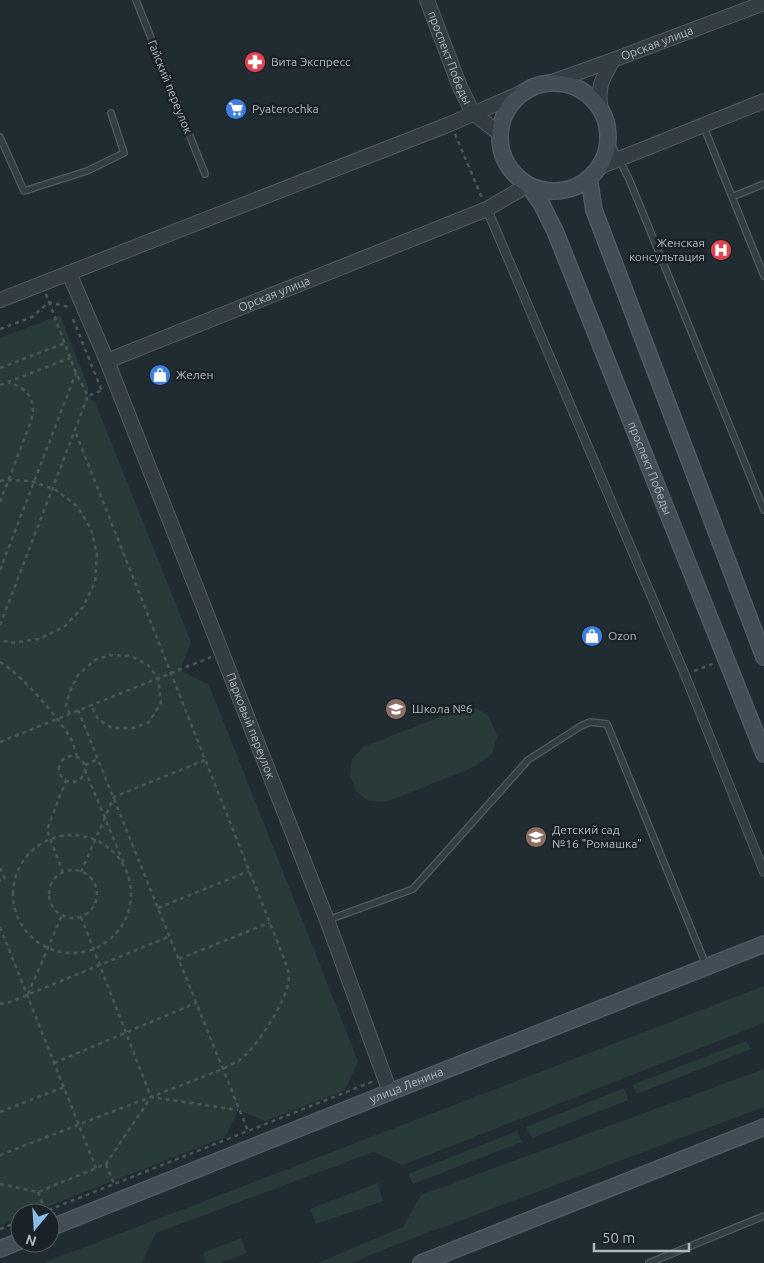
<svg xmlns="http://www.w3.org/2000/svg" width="764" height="1263" font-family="Ubuntu,sans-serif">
<rect width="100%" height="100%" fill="#212b32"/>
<path fill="#293b38" d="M60,315l28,71v10l7,6 96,240 -11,28 29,15 149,376 -13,29 -79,31 -28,-11 -13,27 -194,76h-11v4l-20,8v-887z
M476,708l13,8 8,20 -4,17 -17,13 -90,36 -17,-1 -13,-10 -6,-15 2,-17 13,-13 90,-35z
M764,986v37l-361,142 -30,-13 -217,81 -14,30h-99z
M746,1041l5,8 -114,45 -5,-9z
M764,1069v38l-361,135 -52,21h-33l85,-36 18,-32z
M624,1088l4,12 -96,38 -6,-11z
M517,1131l5,11 -109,42 -5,-10z
M378,1183l5,18 -67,23 -6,-15z
M241,1238l6,15 -28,10h-13l-3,-10z"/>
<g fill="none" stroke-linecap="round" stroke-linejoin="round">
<g stroke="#525b61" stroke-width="8">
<path id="service" d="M136,0l69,174
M703,125l61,151
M0,137l24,54 63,-20 37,-18 -13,-40
M608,138l21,41 135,331
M732,197l32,-13
M328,920l85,-31 115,-129 53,-34 9,-4 17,2 99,241
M649,1263l115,-47"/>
</g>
<g stroke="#525b61" stroke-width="10">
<path id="pedestrian" d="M487,209l198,466 79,197"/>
</g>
<g stroke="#525b61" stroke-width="16">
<g id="tertiary">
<path id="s1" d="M427,0l33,87 13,26 27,21"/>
<path id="s2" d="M549,83l64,-23 151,-57"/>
<path d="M601,111c-4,-23 0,-31 12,-51"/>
<path d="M599,167l165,-66"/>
<path id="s3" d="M69,273l38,88 220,559 63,172"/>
<path d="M0,300l450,-176 78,-34"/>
<path id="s4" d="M107,361l380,-152 41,-24"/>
</g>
</g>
<g stroke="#525b61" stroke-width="18">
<g id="secondary">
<circle cx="554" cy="137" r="54"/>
<path d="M589,178l5,32 170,447"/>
<path id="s5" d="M528,185l13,18 14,28 209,523"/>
<path id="s6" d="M50,1228l340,-136 374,-148"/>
<path d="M0,1249l20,-8"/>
<path d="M421,1263l343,-136"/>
</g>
</g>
<path stroke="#485757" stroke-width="2.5" stroke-dasharray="4 4" stroke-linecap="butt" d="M455,134l27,64
M46,294l30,79 12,23 15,-6
M73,319l29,72
M0,329l32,-12 17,-15 20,5v2
M0,368l65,-25
M0,385l70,-27
M0,481l4,-1 27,1 25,9 21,16 14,23 6,26 -2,27 -12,25 -19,20 -25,12 -27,4 -12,-3
M0,502l31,-81c6,-22 -3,-32 -23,-39
M0,570l76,-197
M0,625l88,-229
M0,662c22,13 56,53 70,75 3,6 5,13 7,19
M694,671l21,-8
M78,710l170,421
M70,714l-4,-8 4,-15 8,-16 17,-15 15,-5 21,1 17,9 10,13 3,25 -12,19 -16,6h-21l-14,-9 -7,-14
M0,742l211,-85
M59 769a13 13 0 1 1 26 0a13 13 0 1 1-26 0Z
M85,765l13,-6
M85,770l39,94
M13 894a59 59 0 1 1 118 0a59 59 0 1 1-118 0Z
M0,868l5,11 -5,2
M49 894a24 24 0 1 1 48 0a24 24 0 1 1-48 0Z
M81,872l33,-75 91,-37
M63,873l-16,-43 19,-50
M158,908l91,-37
M81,917l70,180
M0,927l96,241
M179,959l90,-36
M28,994l34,-79
M0,1004l10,-2 160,-66
M54,1063l142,-60
M0,1112l64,-25
M0,1155l223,-86c5,-3 12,-6 17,-9 17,-13 49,-62 49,-83 0,-5 -3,-11 -4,-16l-210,-530
M106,1164l8,20
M0,1184l38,8 68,-28 45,-67 87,13
M38,1192l7,19
M41,1213l333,-132
M0,1229l20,-8"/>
<use href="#service" stroke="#343d43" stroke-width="5.5"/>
<use href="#pedestrian" stroke="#343d43" stroke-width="8"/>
<use href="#tertiary" stroke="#343d43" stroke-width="14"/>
<use href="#secondary" stroke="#434d56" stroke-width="15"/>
</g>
<defs>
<g id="pharmacy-disc" transform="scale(1.125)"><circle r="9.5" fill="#e0444e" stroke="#1a2228"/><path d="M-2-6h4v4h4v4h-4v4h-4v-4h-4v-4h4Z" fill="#fff"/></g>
<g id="supermarket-disc" transform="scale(1.125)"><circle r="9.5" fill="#3f7fe0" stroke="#1a2228"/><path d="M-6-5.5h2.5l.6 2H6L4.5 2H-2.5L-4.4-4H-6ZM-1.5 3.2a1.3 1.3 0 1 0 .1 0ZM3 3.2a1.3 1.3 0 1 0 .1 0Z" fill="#fff"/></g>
<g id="hospital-disc" transform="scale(1.125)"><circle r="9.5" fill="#e0444e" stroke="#1a2228"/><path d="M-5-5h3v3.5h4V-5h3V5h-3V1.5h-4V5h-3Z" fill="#fff"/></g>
<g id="shop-disc" transform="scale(1.125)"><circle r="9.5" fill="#3f7fe0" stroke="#1a2228"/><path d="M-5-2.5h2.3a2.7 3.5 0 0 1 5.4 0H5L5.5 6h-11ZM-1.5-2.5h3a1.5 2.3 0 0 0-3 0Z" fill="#fff"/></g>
<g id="school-disc" transform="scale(1.125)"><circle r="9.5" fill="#8d6e63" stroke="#1a2228"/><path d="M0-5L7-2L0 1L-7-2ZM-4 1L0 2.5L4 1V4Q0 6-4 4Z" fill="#fff"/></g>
</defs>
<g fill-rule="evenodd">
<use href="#pharmacy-disc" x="255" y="62"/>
<use href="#supermarket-disc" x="236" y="109"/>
<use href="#hospital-disc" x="721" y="250"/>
<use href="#shop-disc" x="160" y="375"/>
<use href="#shop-disc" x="592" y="636"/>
<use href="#school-disc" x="396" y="709"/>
<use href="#school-disc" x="536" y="837"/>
</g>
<g text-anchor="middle" stroke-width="5" stroke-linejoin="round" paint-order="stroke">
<g font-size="12" fill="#afb8c0" stroke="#1a2228">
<text dy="4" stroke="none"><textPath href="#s2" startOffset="115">Орская улица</textPath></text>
<text dy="4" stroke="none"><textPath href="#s1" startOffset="62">проспект Победы</textPath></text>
<text transform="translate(170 87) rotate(68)" y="4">Гайский переулок</text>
<text dy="4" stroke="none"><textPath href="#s4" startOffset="180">Орская улица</textPath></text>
<text dy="4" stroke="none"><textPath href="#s5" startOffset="309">проспект Победы</textPath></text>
<text dy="4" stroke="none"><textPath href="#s3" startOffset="488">Парковый переулок</textPath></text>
<text dy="4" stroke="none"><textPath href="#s6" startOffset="384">улица Ленина</textPath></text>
</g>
<g font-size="12" fill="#afb8c0" stroke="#1a2228" text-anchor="start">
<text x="271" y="66">Вита Экспресс</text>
<text x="252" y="113">Pyaterochka</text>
<text x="705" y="247" text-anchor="end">Женская<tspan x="705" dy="14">консультация</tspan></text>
<text x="176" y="379">Желен</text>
<text x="608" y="640">Ozon</text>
<text x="412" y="713">Школа №6</text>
<text x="552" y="834">Детский сад<tspan x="552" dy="14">№16 "Ромашка"</tspan></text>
</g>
</g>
<g transform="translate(35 1228) rotate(198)"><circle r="24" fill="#1a2228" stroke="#565e65"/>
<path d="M0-4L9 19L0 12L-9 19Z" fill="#8bbce9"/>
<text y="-8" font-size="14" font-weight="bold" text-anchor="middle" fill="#afb8c0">N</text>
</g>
<path d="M594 1243v8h95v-8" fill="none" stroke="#afb8c0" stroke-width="2.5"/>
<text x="602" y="1243" font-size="15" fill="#afb8c0" stroke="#1a2228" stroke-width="4" paint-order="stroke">50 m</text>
</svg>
